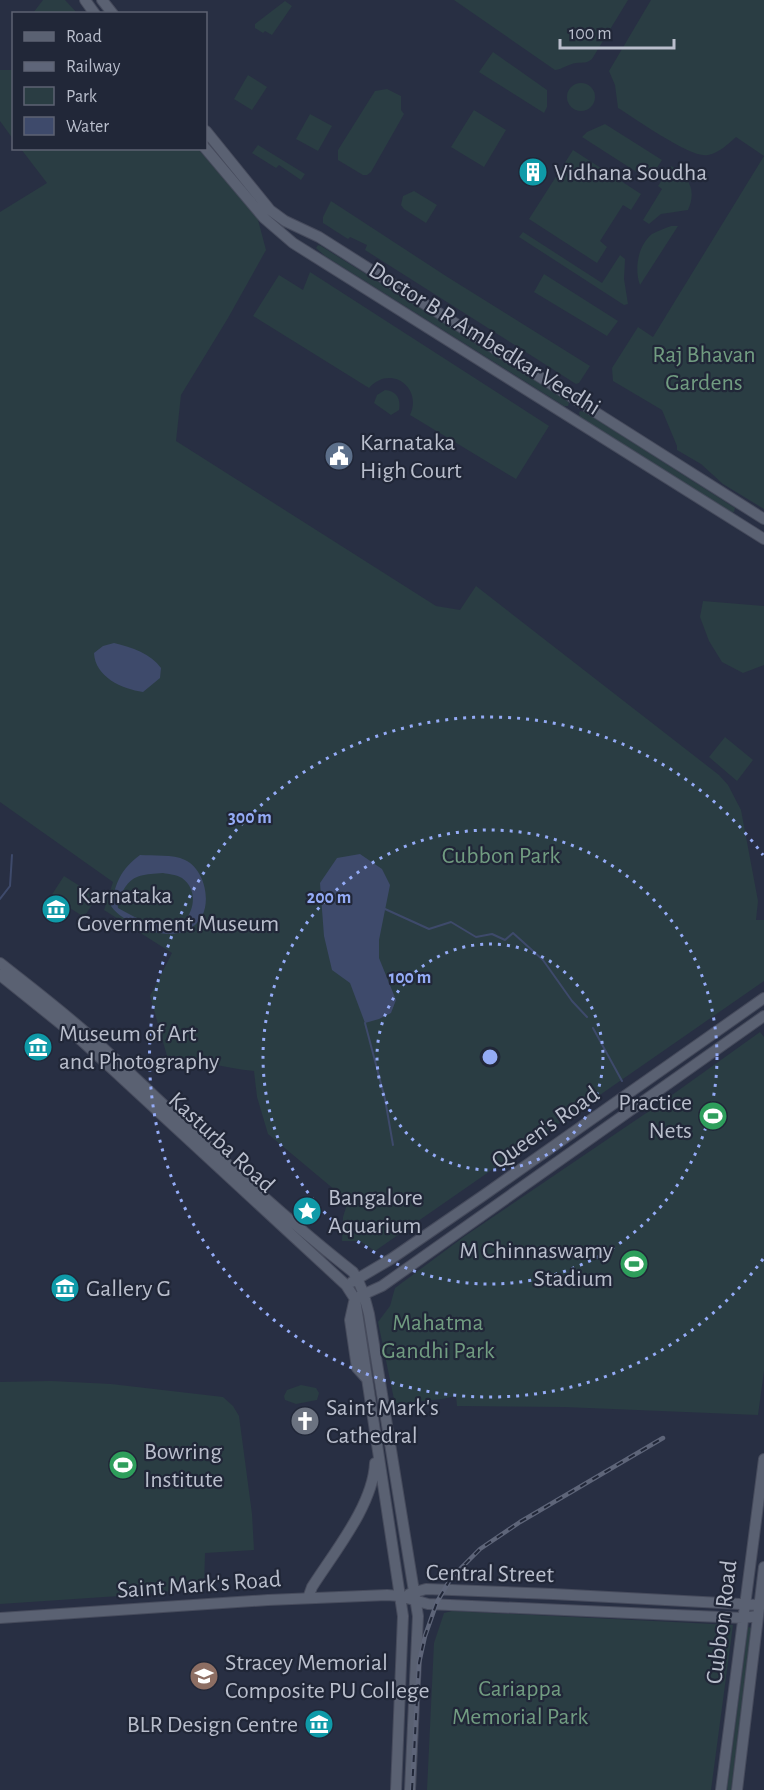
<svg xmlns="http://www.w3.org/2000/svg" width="764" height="1790" font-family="'Alegreya Sans',sans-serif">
<rect width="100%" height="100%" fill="#282f43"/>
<path fill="#2a3d43" d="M43,0h22l12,13h-44z
M454,0h174l-36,59c-6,5 -8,3 -16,4 -8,1 -13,6 -21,7z
M651,0h113v509l-41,-25 -22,-20 -24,-14v-4l-15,-36 -49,-29 -1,-13 26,-41 15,10 111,-181 -28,-19c-8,7 -17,16 -28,18 -17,4 -73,-37 -90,-47l-3,-23 -6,-14z
M285,1l7,5 -20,29 -7,-4 -2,2 -8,-5v-4z
M493,52l54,38v17l-3,6 -65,-41z
M0,70h13v69l-13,-18z
M248,75l19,12 -15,23 -18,-11z
M567 97a14 14 0 1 1 28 0a14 14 0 1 1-28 0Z
M387,89l14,7v14l3,4 -33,58 -4,3h-4l-25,-15v-10l37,-59z
M474,110l32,20 -22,37 -33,-20z
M310,114l22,12 -14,25 -22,-12z
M605,124l57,36 -13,20 -67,-43 5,-5z
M258,145l47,29 -4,6 -22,-15 -3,3 -24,-15z
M21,149h177l59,67 9,34 -38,68 -47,77 -5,46 260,165 24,4 16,-24 243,189 9,10 13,25 17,91 -2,19h8v61l-389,270 -15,-10h-18l1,-24 5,-16 -80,-67 -11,-37 -3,-26c-29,-3 -57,-11 -87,-15l-17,-60 22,-43 -68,-43 9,-28 -113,-80v-590l47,-29z
M573,150l68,44 -10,16 -8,-5 -23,36 7,6 -10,16 -68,-44z
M671,166c18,10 26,24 17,44l-27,4 -12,10 -6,-4 19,-31 -4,-3z
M414,191l23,14 -11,18 -22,-14 -3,-4 2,-9z
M331,201l118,77 141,88 -11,17 -3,1 -211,-134 2,-5 -17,-8 -2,2 -25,-16v-6z
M671,226h7l-38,59c-6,-16 -2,-40 12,-51 6,-3 13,-6 19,-8z
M523,232l79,51 18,-28 5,4 -1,20 4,25 -4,1 -105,-68z
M318,245l3,1 246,154 2,3 -1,3h-4l-239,-150 -9,-8z
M310,272l239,154 -33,53 -106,-64c13,-28 -20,-51 -41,-27l-116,-72 26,-41 24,15z
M544,274l74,47 -11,15 -73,-44z
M385,390c12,1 16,9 14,20l-8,5 -17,-12 3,-8z
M580,411l5,1 150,96 -1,4 -3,1 -151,-96 -1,-4z
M703,601l61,5v59l-21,8 -21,-11 -13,-21 -9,-24z
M725,737l28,23 -16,21 -28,-24z
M64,876l33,21 -13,20 -33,-21z
M760,1032l4,5v334l-6,44 -194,-8 -107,-1 -1,-10 -14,3 -47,5 -17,-82 12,-16 5,-18 70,-52 193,-131z
M51,1381l60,3 112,13 10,9 6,10 13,98 2,36 -49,3 -1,35 -70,7 -134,9v-222z
M301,1385l15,3 3,5 -2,7 -21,4 -11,-4 -1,-4 3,-6z
M452,1611l281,14 -22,165h-284l7,-147 10,-30z
M748,1627l4,1 -21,162h-4z"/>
<path fill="#3e4a6b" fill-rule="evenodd" d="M114,643c18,4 37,11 47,25l-1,10 -17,14c-21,-3 -48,-15 -49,-39l9,-7z
M360,854l22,15 8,16 -11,55v18l17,42 -5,13 -12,6 -14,4 -15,-40 -18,-13 -8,-34 -4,-53 17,-25z
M140,855c13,1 33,-1 45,5 19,9 26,39 17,56 -14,25 -45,20 -66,9 -9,-5 -19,-10 -25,-19 5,-24 9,-36 29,-51zM163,873c6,1 14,2 19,5 15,11 13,30 3,43 -32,5 -39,3 -67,-13 -1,-7 2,-12 6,-19 10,-16 21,-14 39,-16z"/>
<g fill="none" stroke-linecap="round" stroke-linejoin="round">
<path stroke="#3e4a6b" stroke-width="2" d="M0,899l10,-13 2,-31
M385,909l44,20 22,-7 25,15 16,-3 13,6 8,-7 30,27 29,41 15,16
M365,1023l20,76 8,46
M593,1028l29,53"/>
<g stroke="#464b5c" stroke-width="12">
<path id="major" d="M85,0l10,14
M102,0l11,14
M206,131l64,79 15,11 34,16 445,282
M205,148l59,70 29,25 471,296
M0,963c34,27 70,54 102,84 82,76 162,155 251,225 9,13 12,27 16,42l49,302 -8,174
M0,975l82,66 264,244 9,14 48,317 -7,174
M352,1282l39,-23 93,-64 280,-197
M360,1296l22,-10 382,-270
M354,1302l-4,18 7,48 9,10
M409,1594l17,-5 127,5 206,11
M308,1598l4,-11c23,-36 61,-82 63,-124
M0,1618l268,-18 119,-5 13,1 28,8 315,14 14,-2
M721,1790l43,-331
M737,1790l27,-223"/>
</g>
<use href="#major" stroke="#5a6172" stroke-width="10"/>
<g stroke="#5e6579" stroke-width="4.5">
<path id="rail" d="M412,1790l7,-127 6,-27 12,-34 14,-24 29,-29 40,-27 143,-84"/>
</g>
<use href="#rail" stroke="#212738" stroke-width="2" stroke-dasharray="7" stroke-linecap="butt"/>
</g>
<g fill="none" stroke="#94abf6" stroke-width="3" stroke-dasharray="3 6">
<circle cx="490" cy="1057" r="113"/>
<circle cx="490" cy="1057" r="227"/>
<path d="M763 1259A340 340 0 1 1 763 855"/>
</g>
<defs>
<g id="building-disc" transform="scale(1.5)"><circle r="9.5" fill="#0f9aa8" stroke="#212738"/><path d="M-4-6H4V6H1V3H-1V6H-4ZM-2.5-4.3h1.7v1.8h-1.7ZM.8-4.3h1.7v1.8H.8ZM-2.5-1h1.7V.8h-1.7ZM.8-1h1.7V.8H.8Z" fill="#fff"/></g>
<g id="civic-disc" transform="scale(1.5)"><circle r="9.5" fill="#5c6f8a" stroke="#212738"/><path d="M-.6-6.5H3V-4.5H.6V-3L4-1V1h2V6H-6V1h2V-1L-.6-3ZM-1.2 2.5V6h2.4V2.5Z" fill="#fff"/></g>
<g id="museum-disc" transform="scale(1.5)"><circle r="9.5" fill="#0f9aa8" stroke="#212738"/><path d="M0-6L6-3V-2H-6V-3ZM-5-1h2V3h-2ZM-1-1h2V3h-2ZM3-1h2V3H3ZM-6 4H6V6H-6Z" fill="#fff"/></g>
<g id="stadium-disc" transform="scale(1.5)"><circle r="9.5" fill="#2e9e5b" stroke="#212738"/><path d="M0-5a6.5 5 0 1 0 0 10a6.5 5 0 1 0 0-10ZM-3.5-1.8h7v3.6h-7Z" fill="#fff"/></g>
<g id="sight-disc" transform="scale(1.5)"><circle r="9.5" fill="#0f9aa8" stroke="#212738"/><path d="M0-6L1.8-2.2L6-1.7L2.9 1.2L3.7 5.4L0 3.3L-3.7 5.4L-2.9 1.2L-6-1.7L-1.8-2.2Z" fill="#fff"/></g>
<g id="church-disc" transform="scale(1.5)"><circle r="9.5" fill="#6b7280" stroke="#212738"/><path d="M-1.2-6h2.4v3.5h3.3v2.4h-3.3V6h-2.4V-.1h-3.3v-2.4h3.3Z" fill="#fff"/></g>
<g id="university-disc" transform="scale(1.5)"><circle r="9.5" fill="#8d6e63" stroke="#212738"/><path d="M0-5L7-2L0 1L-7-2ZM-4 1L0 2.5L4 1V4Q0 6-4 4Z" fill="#fff"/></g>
</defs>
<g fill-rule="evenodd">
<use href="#building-disc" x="533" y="172"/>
<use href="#civic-disc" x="339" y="456"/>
<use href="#museum-disc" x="56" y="909"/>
<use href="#museum-disc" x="38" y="1047"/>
<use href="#stadium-disc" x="713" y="1116"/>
<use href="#sight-disc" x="307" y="1211"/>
<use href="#stadium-disc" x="634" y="1264"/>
<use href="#museum-disc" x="65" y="1288"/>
<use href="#church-disc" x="305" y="1421"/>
<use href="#stadium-disc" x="123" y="1465"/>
<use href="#university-disc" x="204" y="1676"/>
<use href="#museum-disc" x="319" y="1724"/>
</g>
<g text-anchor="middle" stroke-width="4.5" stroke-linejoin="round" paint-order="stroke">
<g font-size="24" fill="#b9becc" stroke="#212738" text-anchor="start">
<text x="554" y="180">Vidhana Soudha</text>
<text x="360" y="450">Karnataka<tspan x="360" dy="28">High Court</tspan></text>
<text x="77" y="903">Karnataka<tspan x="77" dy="28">Government Museum</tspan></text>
<text x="59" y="1041">Museum of Art<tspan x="59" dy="28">and Photography</tspan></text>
<text x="692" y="1110" text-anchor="end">Practice<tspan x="692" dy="28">Nets</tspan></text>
<text x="328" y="1205">Bangalore<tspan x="328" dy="28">Aquarium</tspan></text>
<text x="613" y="1258" text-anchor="end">M Chinnaswamy<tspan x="613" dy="28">Stadium</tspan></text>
<text x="86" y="1296">Gallery G</text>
<text x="326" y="1415">Saint Mark's<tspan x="326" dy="28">Cathedral</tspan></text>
<text x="144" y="1459">Bowring<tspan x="144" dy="28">Institute</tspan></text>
<text x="225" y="1670">Stracey Memorial<tspan x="225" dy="28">Composite PU College</tspan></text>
<text x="298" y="1732" text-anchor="end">BLR Design Centre</text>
</g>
<g font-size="24" fill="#b9becc" stroke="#212738">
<text transform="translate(485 338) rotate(32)" y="8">Doctor B R Ambedkar Veedhi</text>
<text transform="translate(545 1127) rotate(-35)" y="8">Queen's Road</text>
<text transform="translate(222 1142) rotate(43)" y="8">Kasturba Road</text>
<text transform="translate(490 1573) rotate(1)" y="8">Central Street</text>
<text transform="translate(199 1584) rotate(-4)" y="8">Saint Mark's Road</text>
<text transform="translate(721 1622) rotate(-83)" y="8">Cubbon Road</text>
</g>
<g font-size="24" fill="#719c81" stroke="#212738">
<text x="704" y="362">Raj Bhavan<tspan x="704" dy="28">Gardens</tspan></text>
<text x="501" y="863">Cubbon Park</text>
<text x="438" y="1330">Mahatma<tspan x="438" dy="28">Gandhi Park</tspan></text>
<text x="520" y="1696">Cariappa<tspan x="520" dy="28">Memorial Park</tspan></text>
</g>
</g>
<circle cx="490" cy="1057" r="9" fill="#94abf6" stroke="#212738" stroke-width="3"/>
<g font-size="18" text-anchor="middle" font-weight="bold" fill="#94abf6" stroke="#212738" stroke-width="4.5" stroke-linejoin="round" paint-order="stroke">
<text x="250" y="823">300 m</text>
<text x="329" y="903">200 m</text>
<text x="410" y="983">100 m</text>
</g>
<rect x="12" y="12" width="195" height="138" fill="#212738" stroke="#5e6373" stroke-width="1.5"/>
<rect x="24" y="32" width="30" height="9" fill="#5a6172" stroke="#5e6373" stroke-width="1.5"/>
<text x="66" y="42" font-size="18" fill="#b9becc">Road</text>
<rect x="24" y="62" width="30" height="9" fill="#5e6579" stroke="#5e6373" stroke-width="1.5"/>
<text x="66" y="72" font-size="18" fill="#b9becc">Railway</text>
<rect x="24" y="87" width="30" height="18" fill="#2a3d43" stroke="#5e6373" stroke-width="1.5"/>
<text x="66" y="102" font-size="18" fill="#b9becc">Park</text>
<rect x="24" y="117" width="30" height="18" fill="#3e4a6b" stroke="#5e6373" stroke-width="1.5"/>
<text x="66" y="132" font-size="18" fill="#b9becc">Water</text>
<path d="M560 39v9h114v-9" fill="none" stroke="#b9becc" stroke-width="3"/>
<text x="569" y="39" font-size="18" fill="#b9becc" stroke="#212738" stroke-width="4.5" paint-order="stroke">100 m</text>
</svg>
